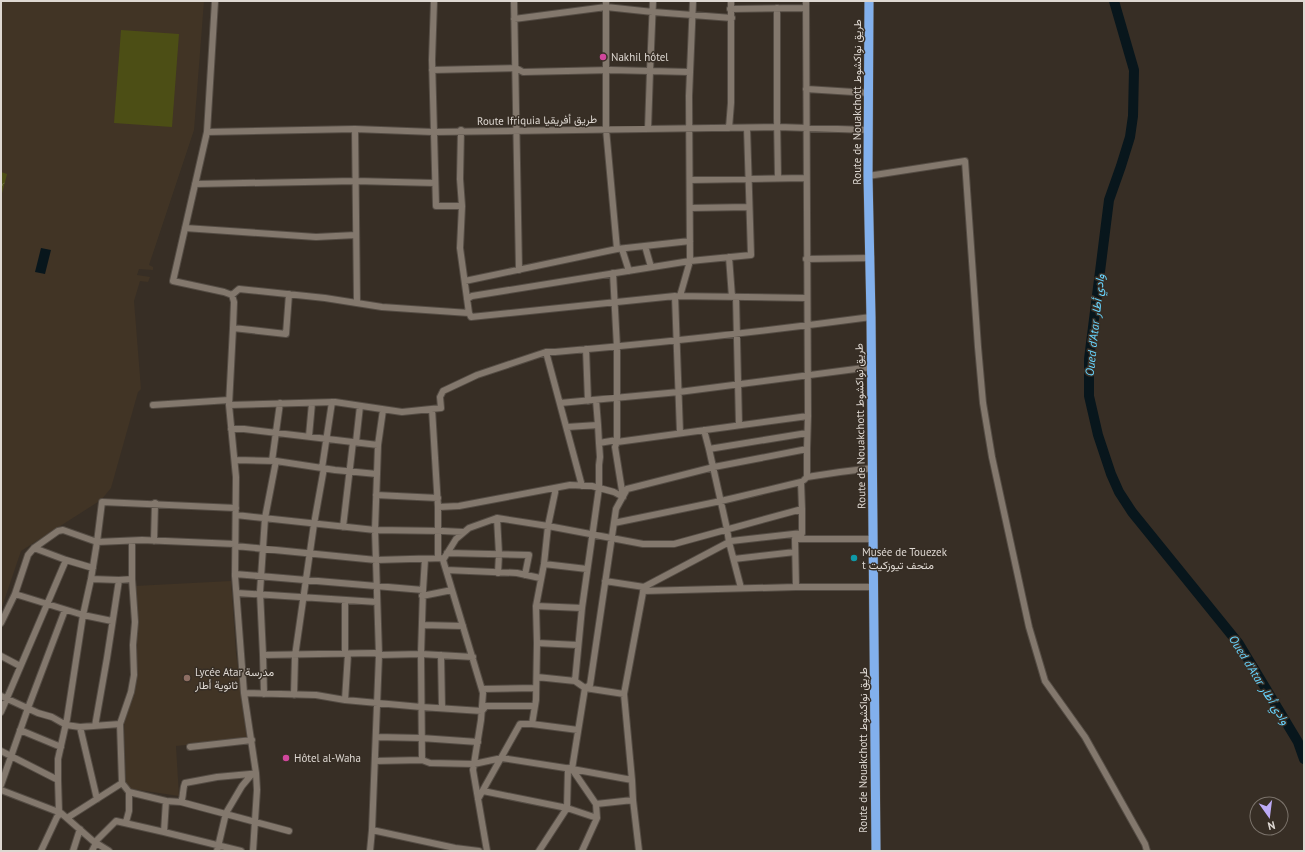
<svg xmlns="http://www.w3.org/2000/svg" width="1305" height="852" font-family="'PT Sans',Vazirmatn,sans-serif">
<defs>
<pattern id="park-crowns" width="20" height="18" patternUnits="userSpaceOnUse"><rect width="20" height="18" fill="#4c4e15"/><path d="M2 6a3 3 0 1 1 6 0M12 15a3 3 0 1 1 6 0" fill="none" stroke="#656736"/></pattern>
</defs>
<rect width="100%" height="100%" fill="#372e25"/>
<path fill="#413425" d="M1,1h203l-10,129 -45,135 4,2v3l-14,-1 -2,6 13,2 -2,5 -8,-1 -6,20 7,88 -3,3 -27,96 -10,12 -80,51 -20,59z
M231,581l5,72 11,86 -71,7 3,50 -53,-8 -2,-67 9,-29 4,-29 -3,-77z"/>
<path fill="url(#park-crowns)" d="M1,172l6,2 -6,23z"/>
<path fill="#4c4e15" d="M121,30l58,4 -7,93 -58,-4z"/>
<path fill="#08161c" d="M41,248l10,2 -6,24 -10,-2z"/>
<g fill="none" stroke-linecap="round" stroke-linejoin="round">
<path stroke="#08161c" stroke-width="10" d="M1114,1l20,69 -1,46 -3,21 -9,29 -12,34 -20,159v37l9,39 13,39 8,18 13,20 107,132 59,98 6,17"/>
<g stroke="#544c44" stroke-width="8">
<path id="minor" d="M215,1l-8,131 -34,149 51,11 8,3
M434,1l-2,59 4,146h26
M514,1l5,269
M777,8v111l1,59
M730,9l76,-1
M514,19l92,-12 47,5 79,6
M432,70l84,-2 7,4 88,-2 39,1 3,-70
M806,89l63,4
M729,128l2,-25v-102
M355,129l2,174
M648,129l2,-58 40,1
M461,130l-1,49 2,27 -2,42 9,65
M207,132l148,-3 78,3 345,-5 90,3
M868,176l97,-15 13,186 5,56 9,54 37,170 16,54 40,56 60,107 2,7
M690,180l116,-2
M195,184l160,-3 80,2
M690,208l59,-1
M185,228l131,9 40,-2
M645,246l6,21
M617,249l73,-8
M622,249l7,22
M729,257l3,40
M806,259l65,-1
M613,273l4,74v95l191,-26
M465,281l152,-32 -11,-120v-128
M232,295l7,-6 86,9 57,9 87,6 2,4 204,-21 131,2
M232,295l2,7 -1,26 -4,77 7,72 -1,99 9,117 12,80 1,17 -4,61
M675,296l5,137
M680,296l10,-35 -1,-165 4,-95
M736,297l3,128
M467,299l5,-3 218,-35 61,-6 -4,-127
M233,328l53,6 3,-40
M586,349l2,52
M546,352l36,134
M596,400l2,25
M560,403l119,-11 192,-25
M153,405l76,-5
M229,405l106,-3 67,10 39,-4 -1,-11 3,-6 34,-16 69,-23h9c106,-9 211,-21 316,-35
M432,409l6,98v51
M567,427l31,-2 1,18
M231,429h13l134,16
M704,430l5,19
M309,436l3,-33
M356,442l4,-36
M617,442l-2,5 8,50
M235,460l41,1
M272,461l8,-58
M322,468l10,-66
M377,474l-2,56 4,125 -7,175 83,18 24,3
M807,477l33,-5 33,-4
M804,480l3,-3v-28
M376,495l62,3
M438,507l21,-1 111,-21 22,1 22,6 9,5
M236,515l139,15 68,1 20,1
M497,518l2,36 -1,19
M614,523l107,-22 80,-19 1,27
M343,527l10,-85
M154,541l1,-38
M235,546l141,14 68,-2
M34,548l32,12 27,8
M447,553l82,2 -4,20
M734,559l61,-7
M544,564l43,5
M446,570l71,3 23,5
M235,574l188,16 -2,64 1,106 8,3 44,1 28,-6 70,11 60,11 1,20
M91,579l28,1
M132,579v-38
M605,581l39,6
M796,587l-1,-48h79
M741,588l-12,-46 -2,-13 -18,-80 98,-16
M423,590l2,-31
M643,591l153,-4h78
M237,593l140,9
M15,594l13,-39 6,-7 24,-17 5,-1 34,12 5,-40 134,6
M422,596l30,-6
M536,606l46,2
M1,623l14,-29 68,21 29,6
M422,625l41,1
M537,643l41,2
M345,654v-54
M263,655l-3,-63 5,-74 11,-57 59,9 42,4 1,-29 5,-35
M441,655l1,53
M1,656l19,10
M537,677l38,4 10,7 39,6 20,-107 87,-46 71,-8
M575,681l7,-73 17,-120v-23l1,-8 -1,-14 18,-3
M482,689l54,-1
M244,693l72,2 29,5 76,7 61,4 4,-5h49
M264,694l-1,-39 112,-2 4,2 42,-1 52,3
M624,694l8,86
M294,695l1,-39 19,-132 10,-56
M1,696l37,17 14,4 14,8 14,2 40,-3
M345,700l3,-46
M1,712l65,-152
M532,724l46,6
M95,726l12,-68 12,-78 13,-1 3,43 -2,23 1,30 -3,17 -11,32 2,59
M80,727l17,72
M20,730l41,17
M376,737l45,1 57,4
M190,747l62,-7
M1,751l57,29 1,32
M375,761l47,-1
M568,768l-1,40 30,10
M58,780v-21l9,-40 16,-104 8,-36 6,-37 45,-2 93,4
M1,785l27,-77 37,-98
M1,790l60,23 32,28 16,10
M483,791l84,17 -28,43
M478,799l42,-75h12l4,-24 1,-57 -1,-37 8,-42 4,-38 8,-38
M166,801l15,1c3,-6 1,-12 4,-19l32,-6 33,-3
M181,802l108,29
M596,804l37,-4 6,51
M67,818l55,-35 7,9
M164,832l77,19
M95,842l21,-21 48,11 2,-31 -37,-9v19l-3,11
M41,851l16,-34 4,-4
M73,851l7,-22
M92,851l4,-8
M217,851l9,-38 16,-27 10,-12
M370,851l2,-21
M487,851l-14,-81 8,-50 2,-27 -40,-133 13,-21 13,-11 28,-10 51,8 95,18h31l128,-35v24l-2,6
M582,851l15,-33 -1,-14 -24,-35 13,-81 5,-3 26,-176 11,-20 87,-22 93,-18 1,-33 -2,-415"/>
</g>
<g stroke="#544c44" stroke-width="10">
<path id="highway" d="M869,1l-1,175 3,141 5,534"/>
</g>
<use href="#minor" stroke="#83786d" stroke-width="6"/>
<use href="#highway" stroke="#82b0ec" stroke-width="9"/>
</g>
<g fill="#d1479c" stroke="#372e25" stroke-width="1.5">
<circle cx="603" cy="57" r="4"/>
<circle cx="286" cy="758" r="4"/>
</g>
<circle fill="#0f9aa8" stroke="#372e25" stroke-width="1.5" cx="854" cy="558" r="4"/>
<circle fill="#8d6e63" stroke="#372e25" stroke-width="1.5" cx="187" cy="678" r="4"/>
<g text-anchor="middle" stroke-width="3" stroke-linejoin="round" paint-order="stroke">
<g font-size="11" fill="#ded8d2" stroke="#372e25" text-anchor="start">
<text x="611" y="61">Nakhil hôtel</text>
<text x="862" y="556">Musée de Touezek<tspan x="862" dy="13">t متحف تيوزكيت</tspan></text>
<text x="195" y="676">Lycée Atar مدرسة<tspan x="195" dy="13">ثانوية أطار</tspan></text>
<text x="294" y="762">Hôtel al-Waha</text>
</g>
<g font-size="11" fill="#ded8d2" stroke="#372e25">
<text transform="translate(857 102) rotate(-90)" y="4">Route de Nouakchott طريق نواكشوط</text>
<text transform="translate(537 120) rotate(-1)" y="4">Route Ifriquia طريق أفريقيا</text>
<text transform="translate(860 426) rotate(-91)" y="4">Route de Nouakchott طريق نواكشوط</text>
<text transform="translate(863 750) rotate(-90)" y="4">Route de Nouakchott طريق نواكشوط</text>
</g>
<g font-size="12" font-style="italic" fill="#68d5ff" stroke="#372e25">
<text transform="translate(1095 325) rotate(-84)" y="4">Oued d'Atar وادي أطار</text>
<text transform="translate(1259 680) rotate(58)" y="4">Oued d'Atar وادي أطار</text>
</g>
</g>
<rect width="1305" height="852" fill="none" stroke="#ded8d2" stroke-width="4"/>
<g transform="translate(1269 816) rotate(166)"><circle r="19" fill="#372e25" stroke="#7a726a"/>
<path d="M0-3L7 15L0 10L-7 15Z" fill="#bcaaf5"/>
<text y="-6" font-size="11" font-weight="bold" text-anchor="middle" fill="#ded8d2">N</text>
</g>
</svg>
